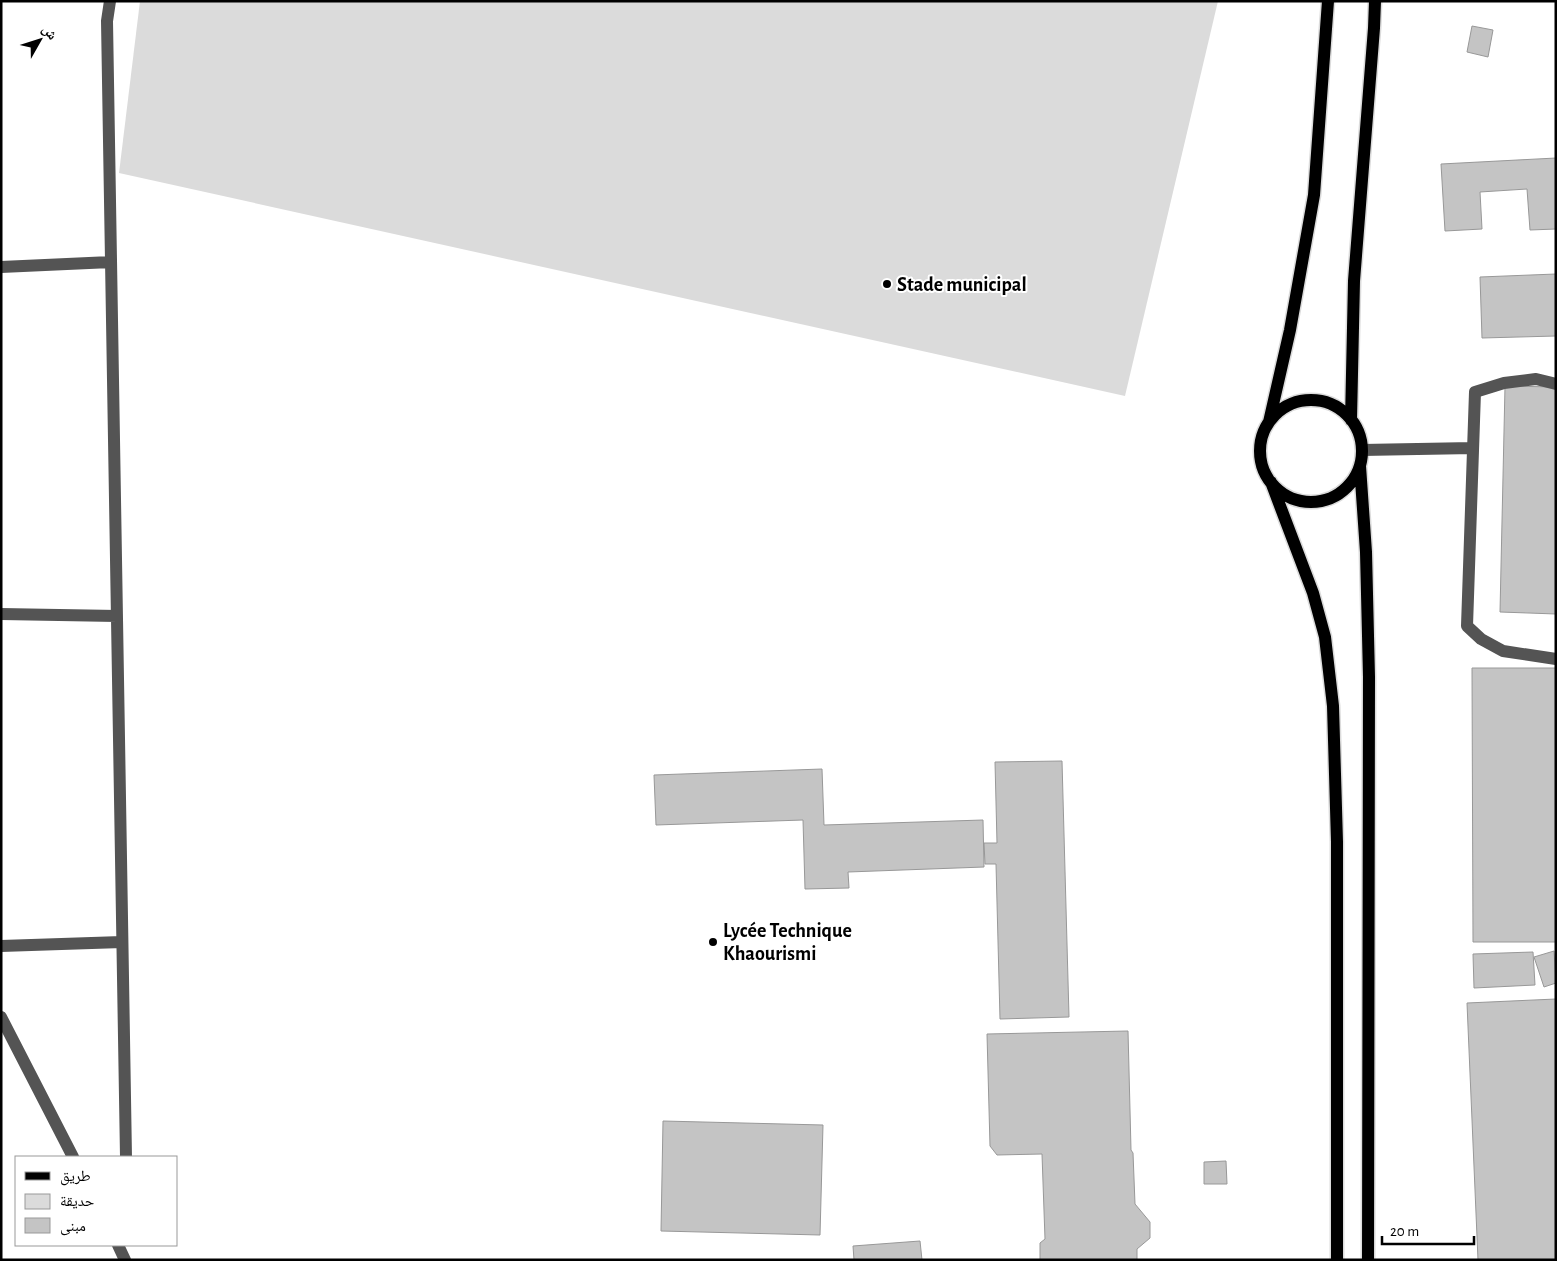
<svg xmlns="http://www.w3.org/2000/svg" width="1557" height="1261" font-family="'Alegreya Sans','Noto Naskh Arabic',sans-serif">
<rect width="100%" height="100%" fill="#fff"/>
<path fill="#dbdbdb" d="M140,1h1078l-93,395 -1006,-223z"/>
<path fill="#c4c4c4" stroke="#989898" d="M1472,26l21,4 -5,27 -21,-5z
M1556,158v71l-26,1 -3,-41 -47,3 2,37 -37,2 -4,-67z
M1556,274v62l-74,2 -2,-61z
M1505,386l51,1v227l-56,-2z
M1472,668h84v274h-83z
M1062,761l7,256 -69,2 -4,-155h-11l-1,-21h13l-2,-81z
M822,769l2,56 159,-5 1,47 -136,5 1,16 -44,1 -2,-69 -147,5 -2,-50z
M1554,951l2,32 -12,4 -10,-30z
M1533,952l2,33 -61,3 -1,-34z
M1556,999v261h-78l-11,-257z
M1128,1031l3,119 2,3 2,51 15,18v16l-13,11v11h-97v-17l5,-4 -3,-85 -45,1 -7,-9 -3,-112z
M663,1121l160,4 -3,110 -159,-4z
M1226,1161l1,23h-23v-22z
M920,1241l2,19h-68l-1,-14z"/>
<g fill="none" stroke-linecap="round" stroke-linejoin="round">
<g stroke="#dbdbdb" stroke-width="15">
<path id="major" d="M1260 451a51 51 0 1 1 102 0a51 51 0 1 1-102 0Z
M1351,420l3,-139 20,-253 1,-27
M1269,422l21,-92 24,-135 14,-194
M1360,466l6,86 3,125 -1,583
M1271,482l42,111 12,44 8,69 4,136v418"/>
</g>
<path stroke="#545454" stroke-width="12" d="M110,1l-3,20 19,1136
M1,267l110,-5
M1556,384l-20,-5 -32,4 -29,9 -8,234 14,13 22,12 53,8
M1362,450l111,-2
M1,614l116,2
M1,946l121,-4
M1,1017l72,140
M118,1245l7,15"/>
<use href="#major" stroke="#000" stroke-width="12"/>
</g>
<g fill="#000" stroke="#fff" stroke-width="2">
<circle cx="887" cy="284" r="5"/>
<circle cx="713" cy="942" r="5"/>
</g>
<g text-anchor="middle" stroke-width="4" stroke-linejoin="round" paint-order="stroke">
<g font-size="20" font-weight="bold" fill="#000" stroke="#fff" text-anchor="start">
<text x="897" y="291">Stade municipal</text>
<text x="723" y="937">Lycée Technique<tspan x="723" dy="23">Khaourismi</tspan></text>
</g>
</g>
<rect width="1557" height="1261" fill="none" stroke="#000000" stroke-width="5"/>
<rect x="15" y="1156" width="162" height="90" fill="#ffffff" stroke="#999999"/>
<rect x="25" y="1172" width="25" height="8" fill="#000000" stroke="#999999"/>
<text x="60" y="1181" font-size="15" fill="#000000">طريق</text>
<rect x="25" y="1194" width="25" height="15" fill="#dbdbdb" stroke="#999999"/>
<text x="60" y="1206" font-size="15" fill="#000000">حديقة</text>
<rect x="25" y="1218" width="25" height="15" fill="#c4c4c4" stroke="#999999"/>
<text x="60" y="1231" font-size="15" fill="#000000">مبنى</text>
<g transform="translate(40 40) rotate(51)" stroke="#ffffff" stroke-width="4" paint-order="stroke">
<path d="M0-4L9 19L0 12L-9 19Z" fill="#000000"/>
<text y="-8" font-size="14" font-weight="bold" text-anchor="middle" fill="#000000">ش</text>
</g>
<path d="M1382 1236v8h92v-8" fill="none" stroke="#000000" stroke-width="2.5"/>
<text x="1390" y="1236" font-size="15" fill="#000000" stroke="#ffffff" stroke-width="4" paint-order="stroke">20 m</text>
</svg>
